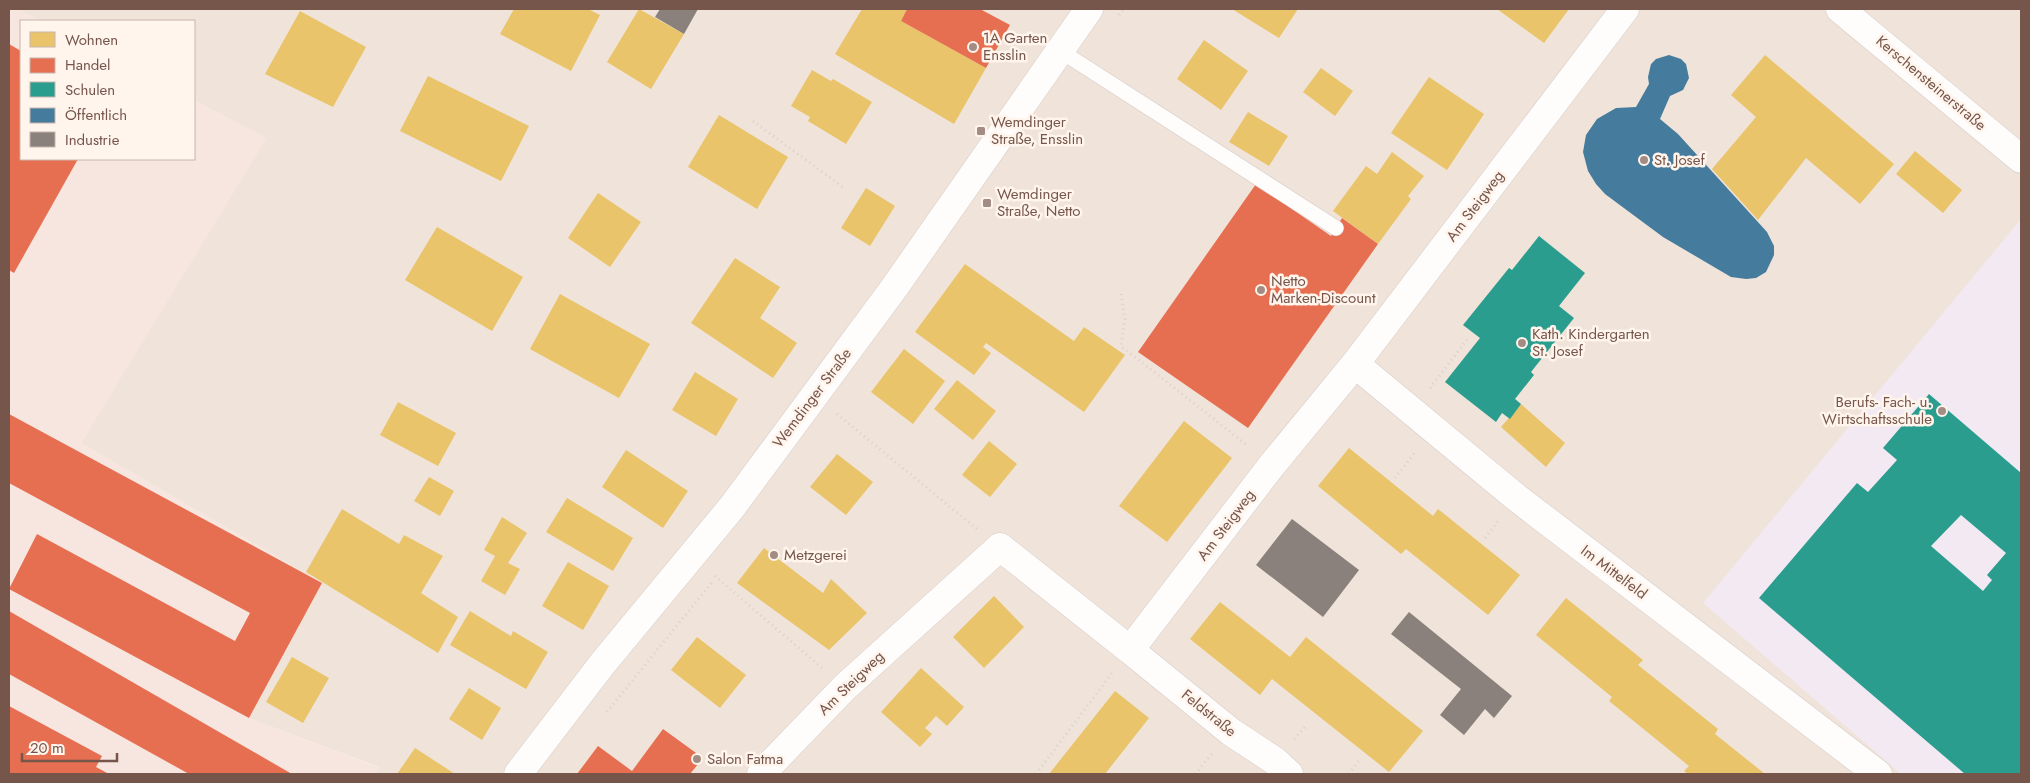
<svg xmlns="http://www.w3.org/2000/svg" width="2030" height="783" font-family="Jost,sans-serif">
<rect width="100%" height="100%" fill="#f7f1eb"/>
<path fill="#f0e3d9" d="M17,9h2004v765h-1646l4,-7 -130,-49 73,-135 -241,-140 185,-305 -72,-38v-79h-152z"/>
<path fill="#f7e5df" d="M9,9h8l25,12h-21v138h173v-59l73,38 -186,305 241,140 -73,135 131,50 -5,6h-366z"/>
<path fill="#f2e9f3" d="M2021,219v555h-120l-198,-171z"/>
<path fill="#e9c46a" d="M514,9h74l12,6 -29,56 -71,-37z
M639,9l45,25 -33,55 -44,-27z
M862,9h45l-6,12 85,47 -32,56 -119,-70z
M1232,9h66l-19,29z
M1497,9h72l-25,34z
M300,11l66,36 -33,60 -68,-33z
M1204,40l44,31 -27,39 -44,-31z
M1765,55l129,109 -34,40 -54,-46 -48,62 -46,-51 44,-52 -25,-22z
M1321,68l32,23 -18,25 -32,-24z
M812,70l19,11 2,-2 39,23 -26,42 -38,-23 2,-4 -19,-11z
M428,76l101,50 -28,55 -101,-50z
M1429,77l55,37 -37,56 -56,-37z
M1248,112l40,24 -19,30 -40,-24z
M719,115l69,42 -31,52 -69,-42z
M1915,151l47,39 -19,23 -47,-39z
M1392,152l32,24 -16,20 3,3 -33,45 -45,-33 33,-45 11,8z
M866,188l29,18 -25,40 -29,-18z
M598,193l43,29 -31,45 -42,-29z
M437,227l86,50 -31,54 -87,-51z
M735,258l45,29 -20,31 37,25 -24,35 -82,-55z
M965,264l109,77 10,-14 41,28 -41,57 -98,-69 -3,4 8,6 -17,22 -59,-43z
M560,294l90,50 -31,54 -89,-49z
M904,349l41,32 -32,43 -42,-32z
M695,372l43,27 -22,37 -44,-26z
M957,380l39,31 -23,29 -39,-31z
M398,402l58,31 -18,33 -58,-31z
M1521,404l44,39 -19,24 -45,-40z
M1184,421l48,37 -65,84 -48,-36z
M989,441l28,23 -27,33 -28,-22z
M1349,448l84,68 5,-7 82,66 -32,40 -82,-66 -5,5 -83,-68z
M626,450l62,41 -25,37 -61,-41z
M837,454l36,28 -27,33 -36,-28z
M429,477l25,14 -14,25 -26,-15z
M567,498l66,40 -20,33 -67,-39z
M342,509l57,35 5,-9 39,21 -22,37 37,24 -20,36 -132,-81z
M502,517l25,16 -19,30 12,6 -15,26 -24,-14 14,-25 -11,-6z
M764,548l59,45 8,-14 36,34 -38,37 -92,-67z
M568,562l41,24 -26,44 -41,-24z
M994,596l30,31 -40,41 -31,-31z
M1566,598l77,62 -5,5 80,64 -3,5 50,40h-77l-4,-3 5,-5 -80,-65 3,-4 -76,-62z
M1220,602l70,55 16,-20 117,94 -34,41 -117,-93 -12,16 -70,-56z
M470,611l41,25 2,-5 35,21 -22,37 -76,-44z
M697,637l49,38 -26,33 -49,-38z
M292,657l37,21 -26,45 -37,-21z
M921,668l43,39 -17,19 -11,-10 -11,12 7,6 -12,13 -39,-35z
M469,688l32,20 -19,32 -33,-21z
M1115,691l34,27 -44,56h-56z
M415,748l40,26h-58z"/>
<path fill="#e76f51" d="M907,9h73l30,16 -24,43 -85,-47z
M9,44l12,7v108h57l-64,114 -5,-3z
M1256,184l75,52 11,-18 36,26 -130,184 -110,-76z
M9,414l313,169 -73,135 -240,-129 28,-55 198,107 15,-28 -241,-130z
M9,611l283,163h-103l-180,-100z
M9,706l93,50 -6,11 13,7h-100z
M663,729l40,29 -13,16h-113l21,-28 34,25z"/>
<path fill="#2a9d8f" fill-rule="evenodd" d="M1539,236l46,37 -26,33 15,12 -43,54 3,3 -19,24 6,5 -11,15 -8,-6 -6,9 -51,-40 35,-44 -17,-13 46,-57 3,2z
M1929,394l92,79v301h-56l-206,-176 98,-115 11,9 29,-32 -14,-12zM1961,515l45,38 -19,22 5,5 -9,11 -52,-45z"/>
<path fill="#457b9d" d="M1669,55l12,4 5,5 3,14 -6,12 -13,6 -10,23 18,15 89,98 7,14v9l-8,17 -10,6 -10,1 -15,-2 -68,-40 -58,-43 -9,-10 -8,-13 -5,-19 3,-17 11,-16 19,-11 20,-1 13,-23 -1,-7 3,-13 5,-5z"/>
<path fill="#8a817c" d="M660,9h38l-14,25 -29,-17z
M1292,519l67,51 -36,47 -67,-52z
M1409,612l103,84 -18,22 -9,-9 -21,26 -24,-20 21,-26 -70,-55z"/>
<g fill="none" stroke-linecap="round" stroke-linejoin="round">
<g stroke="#d6ccc8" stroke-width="16">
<path id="service" d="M1059,50l277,178"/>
</g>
<g stroke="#d6ccc8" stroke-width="29">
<path id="minor" d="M1355,364l162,134 361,276
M1130,650l101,82 44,29 14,13
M761,774l84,-87 155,-140 130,103 142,-185 83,-101 270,-355"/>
</g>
<g stroke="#d6ccc8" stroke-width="29">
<path id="tertiary" d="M1840,9l181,150"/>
</g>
<g stroke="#d7cdc8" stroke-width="29">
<path id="secondary" d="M518,774l85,-111 129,-156 162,-219 195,-279"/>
</g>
<path stroke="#dad0ce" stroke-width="3" stroke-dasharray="1 4" stroke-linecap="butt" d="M1970,9h1
M1119,15l4,-6
M753,121l91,67
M1121,294l4,25 -4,27 127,100
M1430,388l39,-51
M837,414l140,115
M1395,478l21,-27
M1485,538l13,-17
M715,576l107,92
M607,712l106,-131
M1294,739l12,-13
M1036,774l76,-101
M1195,774l17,-20
M1349,774l11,-15"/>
<use href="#service" stroke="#fefdfc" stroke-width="15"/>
<use href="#minor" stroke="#fefdfc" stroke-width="28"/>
<use href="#tertiary" stroke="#fefdfc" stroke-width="28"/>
<use href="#secondary" stroke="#fefdfc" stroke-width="28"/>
</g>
<g fill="#a38c83" stroke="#fff5ed" stroke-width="2">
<circle cx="973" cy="47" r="5"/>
<rect x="976" y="126" width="10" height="10" rx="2.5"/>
<circle cx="1644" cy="160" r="5"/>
<rect x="982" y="198" width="10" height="10" rx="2.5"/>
<circle cx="1261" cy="290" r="5"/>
<circle cx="1522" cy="343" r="5"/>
<circle cx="1942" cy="411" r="5"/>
<circle cx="774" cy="555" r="5"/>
<circle cx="697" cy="759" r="5"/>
</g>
<g text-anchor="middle" stroke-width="5" stroke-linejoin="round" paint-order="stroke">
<g font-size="15" fill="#76554b" stroke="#fff5ed" text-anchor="start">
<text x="983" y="43">1A Garten<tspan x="983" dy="17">Ensslin</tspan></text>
<text x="991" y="127">Wemdinger<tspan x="991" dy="17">Straße, Ensslin</tspan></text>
<text x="1654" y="165">St. Josef</text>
<text x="997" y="199">Wemdinger<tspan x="997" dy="17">Straße, Netto</tspan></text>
<text x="1271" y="286">Netto<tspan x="1271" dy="17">Marken-Discount</tspan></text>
<text x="1532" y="339">Kath. Kindergarten<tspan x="1532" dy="17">St. Josef</tspan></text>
<text x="1932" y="407" text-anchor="end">Berufs- Fach- u.<tspan x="1932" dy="17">Wirtschaftsschule</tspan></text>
<text x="784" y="560">Metzgerei</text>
<text x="707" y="764">Salon Fatma</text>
</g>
<g font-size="15" fill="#76554b" stroke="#fff5ed">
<text transform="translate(1931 83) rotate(40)" y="5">Kerschensteinerstraße</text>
<text transform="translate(1475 206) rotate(-53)" y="5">Am Steigweg</text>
<text transform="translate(812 398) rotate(-53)" y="5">Wemdinger Straße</text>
<text transform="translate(1226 525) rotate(-53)" y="5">Am Steigweg</text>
<text transform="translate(1614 572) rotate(37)" y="5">Im Mittelfeld</text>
<text transform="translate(851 683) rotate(-44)" y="5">Am Steigweg</text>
<text transform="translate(1209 713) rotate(39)" y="5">Feldstraße</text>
</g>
</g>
<rect width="2030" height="783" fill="none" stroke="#76554b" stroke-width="20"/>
<rect x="20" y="20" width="175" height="140" fill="#fff5ed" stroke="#c8b5ac"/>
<rect x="30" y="32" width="25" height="15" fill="#e9c46a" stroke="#c8b5ac"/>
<text x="65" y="45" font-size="15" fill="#76554b">Wohnen</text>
<rect x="30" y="58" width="25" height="15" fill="#e76f51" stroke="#c8b5ac"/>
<text x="65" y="70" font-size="15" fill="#76554b">Handel</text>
<rect x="30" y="82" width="25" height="15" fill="#2a9d8f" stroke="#c8b5ac"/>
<text x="65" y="95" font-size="15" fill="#76554b">Schulen</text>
<rect x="30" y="108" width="25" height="15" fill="#457b9d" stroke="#c8b5ac"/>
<text x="65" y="120" font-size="15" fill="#76554b">Öffentlich</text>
<rect x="30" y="132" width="25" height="15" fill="#8a817c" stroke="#c8b5ac"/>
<text x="65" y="145" font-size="15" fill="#76554b">Industrie</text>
<path d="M22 753v8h95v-8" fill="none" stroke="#76554b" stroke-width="2.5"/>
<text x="30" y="753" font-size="15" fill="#76554b" stroke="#fff5ed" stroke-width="4" paint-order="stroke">20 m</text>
</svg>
